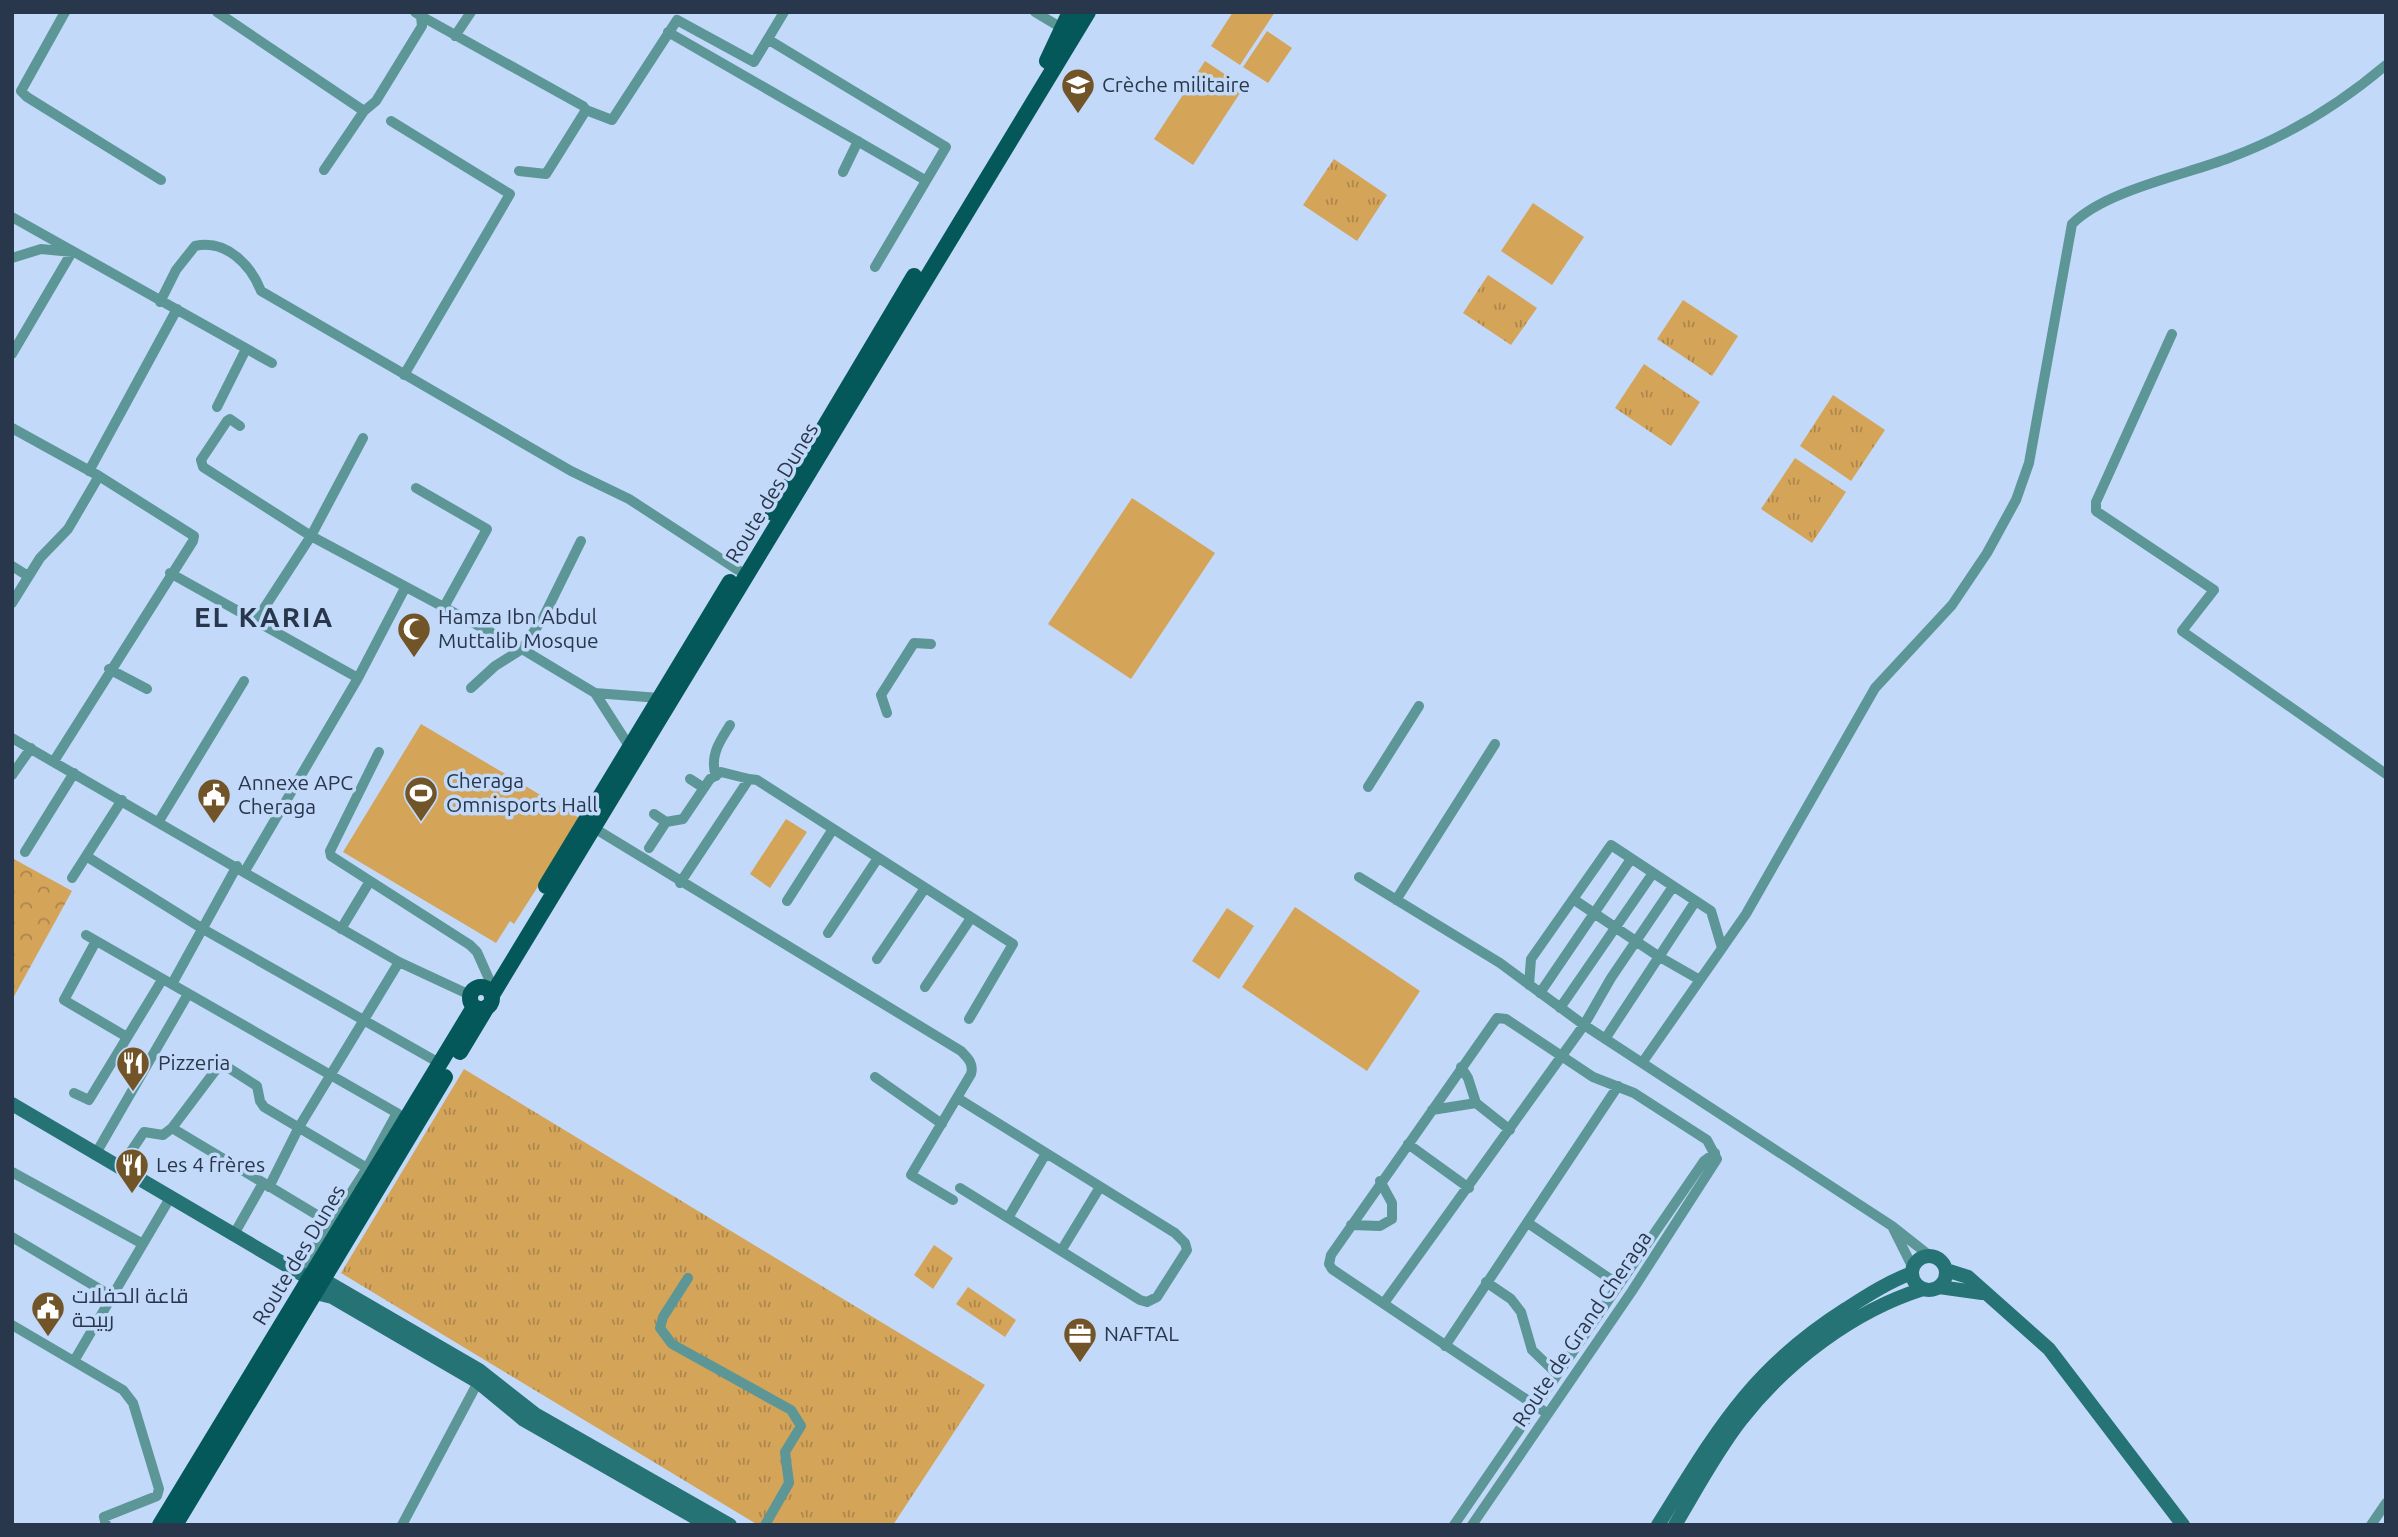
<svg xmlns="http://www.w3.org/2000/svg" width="2398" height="1537" font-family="Ubuntu,Cairo,sans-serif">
<defs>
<pattern id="grass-tufts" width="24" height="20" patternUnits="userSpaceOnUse" patternTransform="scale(1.75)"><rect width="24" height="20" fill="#d4a459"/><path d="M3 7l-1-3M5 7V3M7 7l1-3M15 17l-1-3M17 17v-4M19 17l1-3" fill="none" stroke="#ac864c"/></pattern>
<pattern id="forest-crowns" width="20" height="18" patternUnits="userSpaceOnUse" patternTransform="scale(1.75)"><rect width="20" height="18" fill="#d4a459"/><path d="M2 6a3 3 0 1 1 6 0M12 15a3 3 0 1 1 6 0" fill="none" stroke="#ac864c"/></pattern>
</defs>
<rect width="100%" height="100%" fill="#c3d9f9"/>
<path fill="url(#grass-tufts)" d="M1334,159l53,36 -30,46 -54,-36z
M1488,275l49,33 -26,37 -48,-32z
M1683,300l55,36 -26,40 -55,-37z
M1644,364l56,38 -29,44 -56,-38z
M1833,395l52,35 -34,51 -51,-35z
M1795,458l51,34 -34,51 -51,-34z
M464,1069l521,316 -92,140h-135l-417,-252z
M934,1245l19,13 -20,31 -19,-14z
M968,1287l48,33 -11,17 -49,-33z"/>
<path fill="url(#forest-crowns)" d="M12,858l60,33 -60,109z"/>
<path fill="#d4a459" d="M1233,12h42l-35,53 -29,-19z
M1267,31l25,17 -24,35 -25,-16z
M1205,61l39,26 -51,78 -39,-26z
M1533,203l51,34 -32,48 -51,-34z
M1132,498l83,55 -84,126 -83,-55z
M421,724l160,95 -67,105 -4,-3 -14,22 -153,-91z
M786,819l21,13 -37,56 -20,-14z
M1295,907l125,84 -53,80 -125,-84z
M1227,908l27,18 -35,53 -27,-18z"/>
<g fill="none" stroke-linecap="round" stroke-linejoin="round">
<path stroke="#5c9697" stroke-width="10" d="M65,12l-44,79 6,6 134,83
M217,12l147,99
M1035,12l30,18
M421,16l162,90 3,4 26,10 65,-100 77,42 30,-50
M668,32l257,148
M455,36l16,-24
M769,40l177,107 -71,120
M391,121l119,73 -106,181
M324,170l40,-59 12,-10 46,-75 -1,-10 -6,-4
M519,171l27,3 40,-64
M843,172l15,-31
M12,217l260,146
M12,258l29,-9 31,3 -60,102
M160,302l16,-32 19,-24c31,-7 56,19 66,45l310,180 58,28 109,71
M2172,334l-76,168v9l118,79 -32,41 204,143
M217,407l29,-58
M240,426l-10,-7 -3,2 -26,39 2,7 108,69 211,113 73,44 36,56
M12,428l87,48 95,60 -1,5 -139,220
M89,471l88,-162
M416,488l71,41 -43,78
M12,566l16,10
M170,573l188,105
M12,603l28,-45 28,-29 31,-53
M257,619l54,-83 52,-98
M109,669l38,20
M471,688l24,-22 27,-17 21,-31 38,-77
M595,693l64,5
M887,713l-6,-18 33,-52 17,1
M12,738l387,224 71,33
M12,775l19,-27
M716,776c-7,-20 4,-35 14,-51
M690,779l14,9
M1368,787l51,-81
M654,814l12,8
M159,821l85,-140
M594,828l367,223c7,7 13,13 10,23l-60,101 42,25
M649,848l17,-26 17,-3 27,-40 11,-7 28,7
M25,852l49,-79
M86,856l117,73 238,135
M245,871l113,-193 47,-90
M1359,877l141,86 84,62 308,201 38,30
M72,878l50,-78
M370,881l100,64 7,7 12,27
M680,883l69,-104 8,1 256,164 -44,75
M1573,899l85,57 42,24
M1396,900l99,-156
M787,901l46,-72
M341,929l29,-48 -39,-25 -1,-5 49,-99
M828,933l50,-75
M86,935l311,178
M96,941l-32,59 63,37
M877,959l48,-71
M172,984l65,-118
M1529,985l2,-26 80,-114 100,66 11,37
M925,987l46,-69
M1540,993l91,-134
M1560,1008l93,-135
M1605,1039l90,-137
M1642,1063l104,-149 129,-226 77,-83 35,-52 29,-53 13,-37 43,-239c32,-33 112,-49 157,-66 57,-21 111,-54 157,-93
M1461,1067l7,11 8,25 34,27
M875,1077l67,47
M74,1093l15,7 73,-120
M959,1099l216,134 10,10 2,7 -30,47 -10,5 -7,-2 -180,-112
M1432,1110l44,-7
M172,1128l160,96
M1408,1144l61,44
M95,1155l93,-161
M119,1169l25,-37 19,3 9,-7 49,-65 36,23 3,15 4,6 103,61
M12,1172l131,72
M269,1187l30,-60 100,-165
M1008,1218l37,-63
M1528,1223l91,62
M1351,1225l29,1 12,-7v-16l-12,-22
M1892,1226l21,42
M233,1236l30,-53
M12,1237l101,60
M1061,1251l39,-64
M299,1274l68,-106 30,-55 3,3
M688,1278l-25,39 -3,11 12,16 119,66 10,16 -16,26 4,31 -24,42
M1486,1282l25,17 10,13 11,38 25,24
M1384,1303l200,-278 27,-47 61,-90
M12,1325l111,65 10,13 26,86 -2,7 -53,21 2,8
M1445,1346l173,-260
M74,1361l96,-163
M402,1525l76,-143
M1454,1525l250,-364 11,-8
M1472,1525l160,-234 85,-132 -10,-19 -73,-47 -41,-16 -87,-58 -9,-1 -166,237 -2,9 3,5 216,145
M2371,1525l15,-22"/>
<path stroke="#257374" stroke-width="14" d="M12,1104l296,174
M1912 1273a17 17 0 1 1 34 0a17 17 0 1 1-34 0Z
M1946,1270l22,7 81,72 134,176
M324,1280l155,90 56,44 195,111
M1939,1287l43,6
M316,1293l16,4 146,85 46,38 184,105
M1658,1525c59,-94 92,-155 188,-216 22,-14 42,-27 66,-36
M1675,1525c21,-35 41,-73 66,-105 45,-58 112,-109 182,-131"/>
<path stroke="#055859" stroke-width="16" d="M1047,61l23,-49
M773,513l141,-237
M546,886l184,-304
M470 998a11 11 0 1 1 22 0a11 11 0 1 1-22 0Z
M492,995l596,-983
M460,1052l27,-45
M160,1525l314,-518
M175,1525l270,-448"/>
</g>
<defs>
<g id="school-pin" transform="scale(1.75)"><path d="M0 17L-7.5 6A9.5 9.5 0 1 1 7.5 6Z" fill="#715528" stroke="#c3d9f9"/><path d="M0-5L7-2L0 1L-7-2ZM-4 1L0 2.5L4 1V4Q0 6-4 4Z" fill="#fff"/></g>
<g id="mosque-pin" transform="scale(1.75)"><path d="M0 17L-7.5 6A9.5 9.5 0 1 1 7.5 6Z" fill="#715528" stroke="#c3d9f9"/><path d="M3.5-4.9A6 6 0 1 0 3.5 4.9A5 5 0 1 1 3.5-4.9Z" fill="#fff"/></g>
<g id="stadium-pin" transform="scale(1.75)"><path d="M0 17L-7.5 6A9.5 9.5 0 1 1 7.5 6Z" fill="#715528" stroke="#c3d9f9"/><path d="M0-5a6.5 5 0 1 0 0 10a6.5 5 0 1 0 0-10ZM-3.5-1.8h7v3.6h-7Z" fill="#fff"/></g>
<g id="civic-pin" transform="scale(1.75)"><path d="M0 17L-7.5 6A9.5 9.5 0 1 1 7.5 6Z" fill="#715528" stroke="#c3d9f9"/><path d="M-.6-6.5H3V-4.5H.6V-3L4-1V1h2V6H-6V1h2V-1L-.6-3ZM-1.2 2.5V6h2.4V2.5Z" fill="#fff"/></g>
<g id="restaurant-pin" transform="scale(1.75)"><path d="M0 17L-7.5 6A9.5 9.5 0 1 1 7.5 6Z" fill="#715528" stroke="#c3d9f9"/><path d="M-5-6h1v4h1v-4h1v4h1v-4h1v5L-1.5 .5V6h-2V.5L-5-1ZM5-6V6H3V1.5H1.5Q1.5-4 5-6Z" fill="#fff"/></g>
<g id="office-pin" transform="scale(1.75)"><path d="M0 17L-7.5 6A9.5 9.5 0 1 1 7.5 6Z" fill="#715528" stroke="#c3d9f9"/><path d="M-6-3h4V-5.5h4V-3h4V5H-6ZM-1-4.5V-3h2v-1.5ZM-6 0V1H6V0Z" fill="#fff"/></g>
</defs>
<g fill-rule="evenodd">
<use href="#school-pin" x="1078" y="85"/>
<use href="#mosque-pin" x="414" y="629"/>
<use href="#stadium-pin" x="421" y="793"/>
<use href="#civic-pin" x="214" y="795"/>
<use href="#restaurant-pin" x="133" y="1063"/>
<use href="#restaurant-pin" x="132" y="1165"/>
<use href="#civic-pin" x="48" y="1308"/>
<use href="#office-pin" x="1080" y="1334"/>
</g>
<g text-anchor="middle" stroke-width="7" stroke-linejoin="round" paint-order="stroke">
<g font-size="21" fill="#28374b" stroke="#c3d9f9" text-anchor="start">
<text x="1102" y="92">Crèche militaire</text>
<text x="438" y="624">Hamza Ibn Abdul<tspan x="438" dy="24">Muttalib Mosque</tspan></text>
<text x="446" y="788">Cheraga<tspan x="446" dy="24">Omnisports Hall</tspan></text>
<text x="238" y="790">Annexe APC<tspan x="238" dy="24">Cheraga</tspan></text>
<text x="158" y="1070">Pizzeria</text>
<text x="156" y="1172">Les 4 frères</text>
<text x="72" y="1303">قاعة الحفلات<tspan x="72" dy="24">ربيحة</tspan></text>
<text x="1104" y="1341">NAFTAL</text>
</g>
<g font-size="21" fill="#28374b" stroke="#c3d9f9">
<text transform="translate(772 493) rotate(-59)" y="7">Route des Dunes</text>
<text transform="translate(299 1255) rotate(-59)" y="7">Route des Dunes</text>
<text transform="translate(1582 1329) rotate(-56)" y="7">Route de Grand Cheraga</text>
</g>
<g font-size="28" font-weight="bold" letter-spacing="2" fill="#28374b" stroke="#c3d9f9">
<text x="264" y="627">EL KARIA</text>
</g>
</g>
<rect width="2398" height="1537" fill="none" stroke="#28374b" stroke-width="28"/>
</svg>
